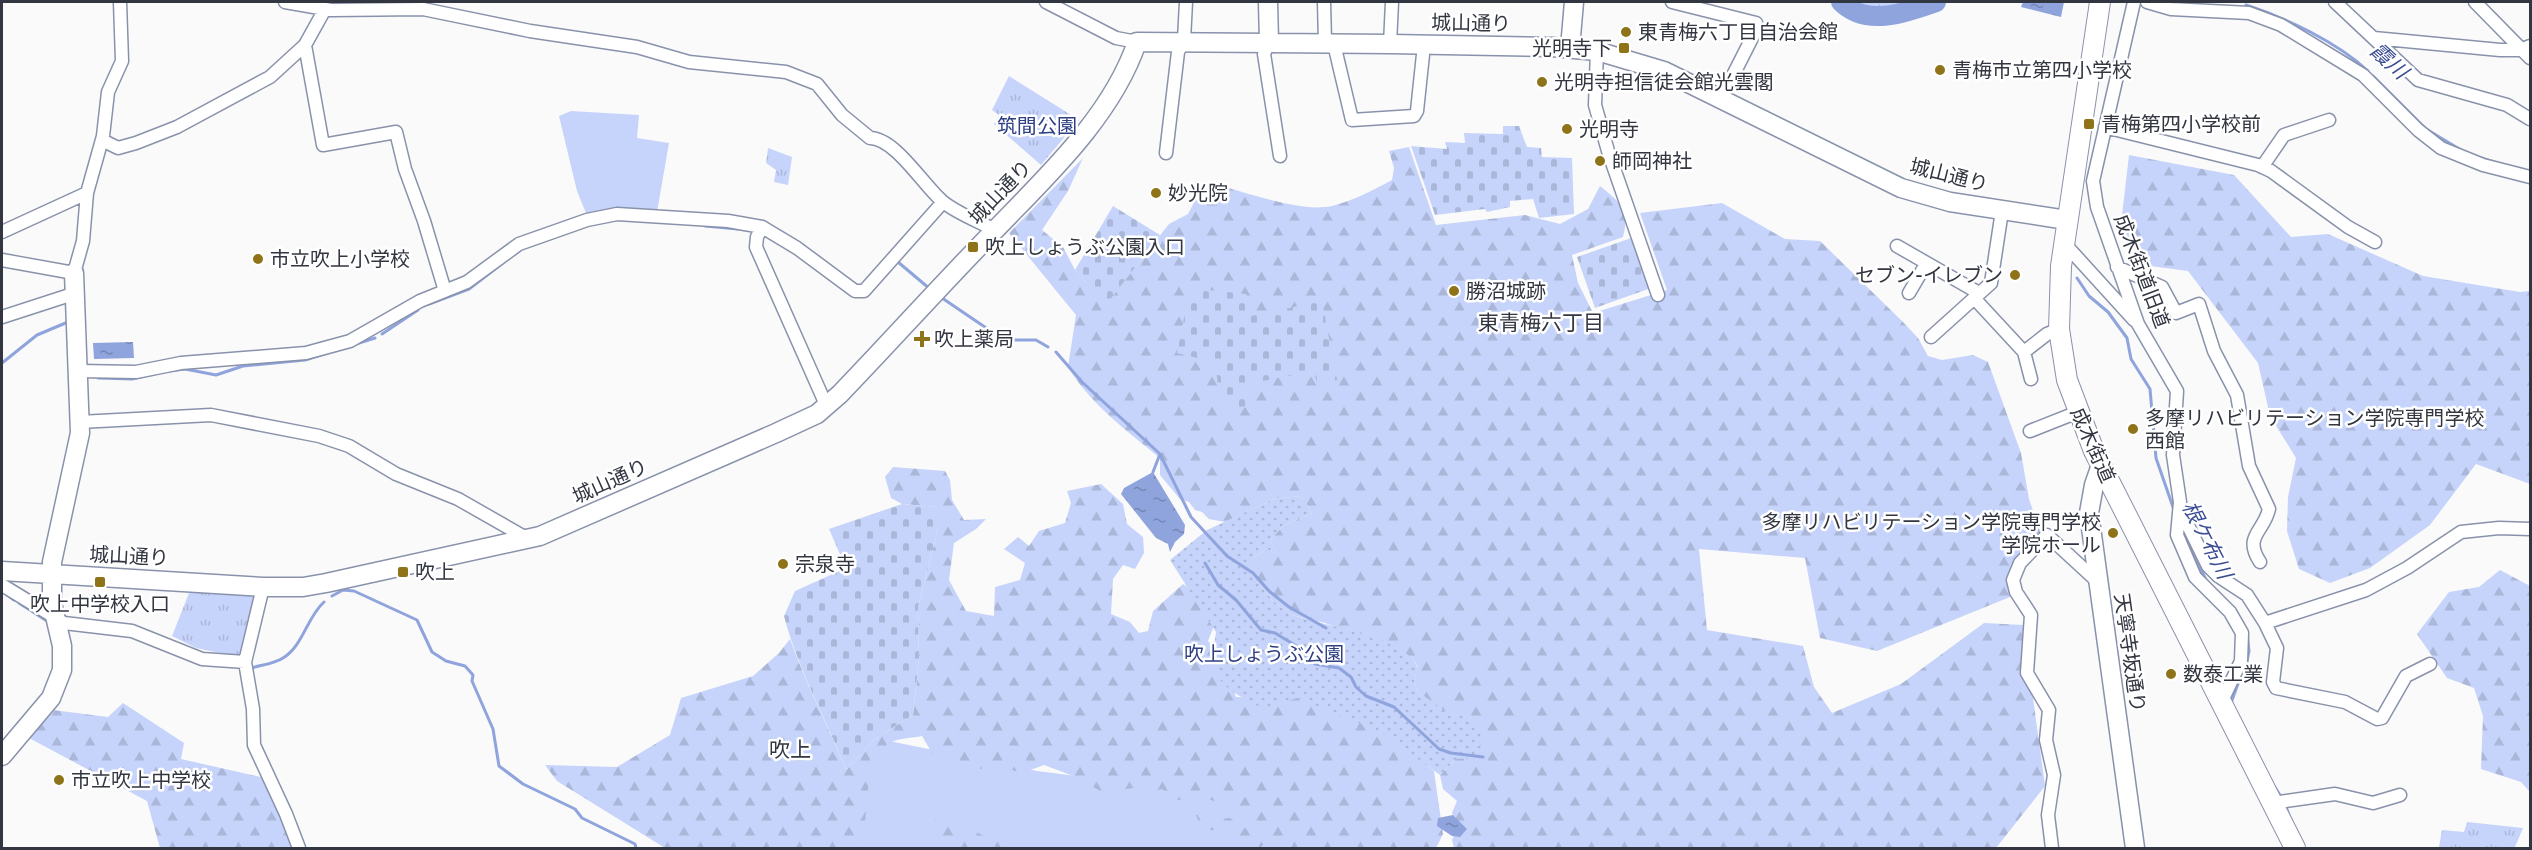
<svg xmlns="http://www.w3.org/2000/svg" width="2532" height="850" font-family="'IBM Plex Sans','Noto Sans JP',sans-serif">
<defs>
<pattern id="forest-firs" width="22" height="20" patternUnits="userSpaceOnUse" patternTransform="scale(1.5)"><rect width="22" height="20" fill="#c6d4fb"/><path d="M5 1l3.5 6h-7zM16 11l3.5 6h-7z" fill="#abb7d8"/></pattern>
<pattern id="cemetery-stones" width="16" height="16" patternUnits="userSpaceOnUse" patternTransform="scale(1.5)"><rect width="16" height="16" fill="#c6d4fb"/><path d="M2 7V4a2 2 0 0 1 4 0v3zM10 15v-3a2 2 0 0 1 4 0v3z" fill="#abb7d8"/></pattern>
<pattern id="park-tufts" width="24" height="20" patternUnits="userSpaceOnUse" patternTransform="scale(1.5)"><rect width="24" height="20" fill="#c6d4fb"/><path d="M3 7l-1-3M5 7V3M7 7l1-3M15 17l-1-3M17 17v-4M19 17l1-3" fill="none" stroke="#abb7d8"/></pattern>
<pattern id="garden-dots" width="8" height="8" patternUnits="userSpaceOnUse" patternTransform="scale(1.5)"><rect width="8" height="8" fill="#c6d4fb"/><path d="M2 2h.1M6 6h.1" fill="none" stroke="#abb7d8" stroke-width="1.8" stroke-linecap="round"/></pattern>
<pattern id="water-ripples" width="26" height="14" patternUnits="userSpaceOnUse" patternTransform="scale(1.5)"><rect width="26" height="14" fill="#8fa3dd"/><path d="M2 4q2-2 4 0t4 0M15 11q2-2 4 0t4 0" fill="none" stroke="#7586b5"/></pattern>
</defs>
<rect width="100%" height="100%" fill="#fafafa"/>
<path fill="#c6d4fb" d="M571,111l68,4 -2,23 32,5 -12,69 -34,-3 -37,4 -9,-22 -18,-75z
M889,741l148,30 190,24 91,53h-477l21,-96z"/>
<path fill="url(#forest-firs)" d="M1409,147l27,78 89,-10 35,9 28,-15 12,-23c20,16 30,24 23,51l-51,18 6,28 15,30 74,-23 -27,-77 82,-10 63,36 35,2 83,81 15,16 10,18 14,4 31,-5 15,7 33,91 8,46 12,34 -30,39 -1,25 -133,54 -57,-13 -15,-80 -106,-9 8,81 96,16 11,41 18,26 69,-29 83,-61 39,2 22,161 -49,62h-542l-2,-8 6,-13 -6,-14 5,-12 -14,-12 -3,-14 16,-16 17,-41 -25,-4 -30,-22 -4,-11 4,-14 -6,-9 -87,-35 -33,-8 -19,-14 -27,-31 7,-12 14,-9 11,6 -8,-15 13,-14 29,-13 -11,-17 -27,3 -49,23 -16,-3 -7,-7 -7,-2 -6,-8 -9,-3 -20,-24v-17c-35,-29 -68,-52 -92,-91l8,-52 -67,-82 74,-75 -15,33 -26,39 21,17 12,23 31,34 63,-80 19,-10 11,-21 15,-9c33,8 85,29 118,22 20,-5 42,-16 60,-26l2,-12 -5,-17z
M2129,155l105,20 57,62 37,-3 95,42 97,16 10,-1v193l-54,-20 -46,61 -60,43 -40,15 -31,-14 -12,-38 1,-34 8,-39 -26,-42 -12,-53 -70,-92 -45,-6 -22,-41z
M893,467l52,4 5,9 2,20 12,20 22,-1 -10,10 -22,14 -5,37 17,31 28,5 1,-29 25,-7 5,-17 -21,-14 14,-12 11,9 10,-15 26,-8 6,-20 -4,-12 34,-7 22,20 4,20 16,13 1,16 -9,16 -12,-4 -10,14 -2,35 19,8 9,11 9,-2 5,-20 30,-27 16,11 17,26 -8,20 10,12 18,44 28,1 16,-5 54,14 40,17 60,47 9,63 -7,14h-158l-6,-9 -11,-7 -14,-22 -40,-11 -34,1 -11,-11 -11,3 -17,-4 -32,4 -26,-15 -32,-12 -22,8 -27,-8 -19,5 -22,-2 -22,-15 -10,-17c-9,2 -24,2 -32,7 -29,16 -21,78 -28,105h-197l-108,-67 -12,-16 72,2 53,-32 11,-37 72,-22 26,-23 11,-14c16,45 38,86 56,131l29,-31 38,-24 6,-56 -1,-52 18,-70 2,-30 -36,-3 -11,-6 -6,-21z
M2500,570l30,16v206l-9,-10 -40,-13 2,-53 -9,-28 -27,-10 -30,-44 32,-42 30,-5z
M123,703l61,40 -3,16 84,19 30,70h-135l-13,-47 -118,-63 24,-28 55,7z
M1208,810l11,9 11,-1 11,9 16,4 9,11 -6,6 -13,-3 -8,-9 -12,2 -7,-8c-14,1 -19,-2 -24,-15z
M940,817l10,10h14l37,16 3,5h-67l-10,-22z"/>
<path fill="url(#cemetery-stones)" d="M1503,126h16l8,21 14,1 1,9 30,1 2,56 -35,4 -6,-19 -23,2v6l-23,5 -2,-3 -50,6 -24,-69 36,3 -2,-7 20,1 -1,-10 39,1z
M1113,206l47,29 -54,70 -31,-35z
M1634,237l17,51 -56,20 -18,-51z
M1190,288l56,6 5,22 71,-15 15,79 -19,6 -4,-15 -62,12 -6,11 1,13 -24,5 -7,-40 -7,-11 -32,-8z
M902,504l37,3 -3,30 -18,70 1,52 -6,56 -38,24 -29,31c-20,-52 -48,-100 -62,-154l11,-25 51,-23 -17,-39z"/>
<path fill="url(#park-tufts)" d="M1845,2h-1h90l-44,16 -21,-3z
M1009,76l70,44 -38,45 -47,-41 5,-9 -7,-5z
M768,148l24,9 -4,28 -14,-3 2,-12 -10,-7z
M191,588l62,4 4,5 -13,58 -5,2 -43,-9 -24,-12z
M2467,822l56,6 -8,19h-76l3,-17 22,2z"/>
<path fill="url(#garden-dots)" d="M1301,496l11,17 -29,13 -13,14 9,16 -12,-7 -14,9 -6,12 26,31 19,14 99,27 21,16 6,10 -4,13 4,11 30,21 25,5 7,12 1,28 -25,1 -16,16 -61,-44 -82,-33 -33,11c-42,-22 -56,-27 -48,-77l-46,-72 37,-30 67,-31z"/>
<path fill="url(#water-ripples)" d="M2023,2h41l-3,15 -40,-10z
M133,342l1,16 -40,1 -1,-16z
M1153,472l32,53 -1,9 -9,8 -5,10 -2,-8 -12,-6 -35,-44 3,-6z
M1453,815l14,14 -7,8 -8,-1 -15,-10 1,-8z"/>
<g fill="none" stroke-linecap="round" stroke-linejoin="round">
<path stroke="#8fa3dd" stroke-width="3" d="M2246,5c40,13 91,37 122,66
M2373,76l53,53 35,21
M2481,158l13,4
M705,226l33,3
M895,264l3,-2 32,27
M2077,278l12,18 19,16 19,26 4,21 19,30 6,69 18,52
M942,298l62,42h32l12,7
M429,304l40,-15 39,-30
M382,334l36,-24
M1056,352l26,30 78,72 31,63 36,39 26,17 16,18 20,16 37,21
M2,363l35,-28 31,-13
M170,371l15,-2 31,6 27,-9 62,-6 70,-22
M98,378l34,1 23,-5
M1153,472l7,-18
M2182,529l24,51
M1205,563l13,22 18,15 25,30 14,3 28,17 12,14 24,4 12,9 5,10 10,9 28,11 45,42 12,4 32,4
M6,594l8,6
M332,596l11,-6 11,1 63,29 15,32 14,9 19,5 8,9 -1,6 21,48 6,37 24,18 52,25 7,9 53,26 1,4
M19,603l28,18
M2247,661l2,-10 -2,-19
M251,668c10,-3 23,-4 32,-10 20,-12 24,-41 41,-56
M2231,703l12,-33
M2274,786l8,12
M2285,804l7,19"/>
<path stroke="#8fa3dd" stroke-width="20" d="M1841,2c26,26 66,10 95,0"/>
<g stroke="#8992ab" stroke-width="15">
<path id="street" d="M285,2l46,8 92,-1 107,22 107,16 52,15 97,10 31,12 25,31 28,23c25,0 54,48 72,63 14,12 36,20 53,29
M1046,2l70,36 21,4
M1324,2l1,41
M1672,2l84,21 -1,9 -34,67
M2134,2l-41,179 4,26 41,117 39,67 -4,64 7,47 -3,33 18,42 35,35 12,21 -1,28 -20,42
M2147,2l24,7 78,4 32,12 82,50 55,55 23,18 42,17 47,12
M2335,2l83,78 89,25 23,14
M2475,2l55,56
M2374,38l126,12h20l10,-4
M1269,42l-5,12 16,102
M1334,44l18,76 62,-4 3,-5 7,-66
M1390,44l2,-42
M305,45l18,100 73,-13 9,37 19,52 21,70
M1597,51l-2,54 13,46 50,144
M2105,127l153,38 13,6 77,56 27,15
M102,140l16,8 18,-5 41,-16 93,-50 35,-32 20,-36
M1166,153l12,-101 6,-12 2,-38
M2262,167l22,-32 45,-15
M762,227l-5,10 -1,10 71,160
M2,232l85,-39
M2064,243l70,77
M1897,246l82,47
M2,260l72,13 9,-32 4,-48 16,-57 5,-44 14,-31 -2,-59
M2117,267l45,20 14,26 23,-9 15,47 23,44 12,71 20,43c-5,23 -26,27 -9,53
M1909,293l17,-29
M1974,298l50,54 7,27
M2,317l71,-23
M1931,337l60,-54 11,-72
M2024,352l23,-18 12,-5
M79,371l57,1 45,-9 125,-10 44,-12 70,-40 47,-19 52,-38 68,-24 30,-6 111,7 34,6 35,21 58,43h9l79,-89
M80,422l131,-7 108,21 30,10 47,28 62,25 70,40
M2030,431l48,-19
M2180,509l28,57 10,10 29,19 18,28 12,25 -4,34 3,6 69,14 32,17 5,-1 24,-42 24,-12
M2,585l62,38 68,8 70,28 43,3
M263,587l-18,75 8,47 1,36 32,69 13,34
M2265,623l101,-33 41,-22 54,-36 38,-4 31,1
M2272,803l63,-9 38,9 27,-8
M2052,848l-4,-33 6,-40 -8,-35 3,-30 -22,-37 4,-58 -15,-23 -3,-12 7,-17 27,-28 51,47"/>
</g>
<g stroke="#8992ab" stroke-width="21">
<path id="secondary" d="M1268,2l1,40
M1570,48l4,-46
M2101,465l-7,20 -5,28 46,335
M2,571l261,16h40l23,-4 214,-47 236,-103 41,-19 23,-20c52,-54 102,-110 154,-163 53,-55 118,-115 143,-189l253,2 162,3 45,4 67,20 237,117 49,14 117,18
M2,756l49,-58 11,-28v-24l-10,-43v-41l28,-129 -6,-160"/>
</g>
<g stroke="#8992ab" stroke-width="22">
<path id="primary" d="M2100,2l-39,264 -2,63 8,51 27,71 201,397"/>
</g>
<use href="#street" stroke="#fff" stroke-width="12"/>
<use href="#secondary" stroke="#fff" stroke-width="18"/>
<use href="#primary" stroke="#fff" stroke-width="20"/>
</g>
<g fill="#8f7318" stroke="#fff" stroke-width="2">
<circle cx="1626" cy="32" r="6"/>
<rect x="1618" y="42" width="12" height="12" rx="3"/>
<circle cx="1940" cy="70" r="6"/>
<circle cx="1542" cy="82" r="6"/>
<rect x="2083" y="118" width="12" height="12" rx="3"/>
<circle cx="1567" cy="129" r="6"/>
<circle cx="1600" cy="161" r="6"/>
<circle cx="1156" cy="193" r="6"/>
<rect x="967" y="241" width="12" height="12" rx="3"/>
<circle cx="258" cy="259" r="6"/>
<circle cx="2015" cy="275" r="6"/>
<circle cx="1454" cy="291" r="6"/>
<path d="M919 330h6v6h6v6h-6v6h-6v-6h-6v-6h6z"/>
<circle cx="2133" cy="429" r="6"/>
<circle cx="2113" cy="533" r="6"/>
<circle cx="783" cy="564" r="6"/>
<rect x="397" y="566" width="12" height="12" rx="3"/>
<rect x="94" y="576" width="12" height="12" rx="3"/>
<circle cx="2171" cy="674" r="6"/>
<circle cx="59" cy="780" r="6"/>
</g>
<g text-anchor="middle" stroke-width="5" stroke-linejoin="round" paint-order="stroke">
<g font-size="20" fill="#323640" stroke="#fff">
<text transform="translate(1471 23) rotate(1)" y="7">城山通り</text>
<text transform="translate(1949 175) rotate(14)" y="7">城山通り</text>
<text transform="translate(1000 192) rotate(-46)" y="7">城山通り</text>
<text transform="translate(2142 271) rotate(69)" y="7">成木街道旧道</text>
<text transform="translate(2093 445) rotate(66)" y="7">成木街道</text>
<text transform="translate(610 481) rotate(-24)" y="7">城山通り</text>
<text transform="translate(129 556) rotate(3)" y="7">城山通り</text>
<text transform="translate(2130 653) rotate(82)" y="7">天寧寺坂通り</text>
</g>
<g font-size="20" fill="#323640" stroke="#fff" text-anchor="start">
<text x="1638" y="39">東青梅六丁目自治会館</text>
<text x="1612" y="55" text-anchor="end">光明寺下</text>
<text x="1952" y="77">青梅市立第四小学校</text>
<text x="1554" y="89">光明寺担信徒会館光雲閣</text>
<text x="2101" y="131">青梅第四小学校前</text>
<text x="1579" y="136">光明寺</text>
<text x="1612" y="168">師岡神社</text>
<text x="1168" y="200">妙光院</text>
<text x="985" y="254">吹上しょうぶ公園入口</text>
<text x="270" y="266">市立吹上小学校</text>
<text x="2003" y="282" text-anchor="end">セブン-イレブン</text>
<text x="1466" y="298">勝沼城跡</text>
<text x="934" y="346">吹上薬局</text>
<text x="2145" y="425">多摩リハビリテーション学院専門学校<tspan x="2145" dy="23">西館</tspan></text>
<text x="2101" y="529" text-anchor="end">多摩リハビリテーション学院専門学校<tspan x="2101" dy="23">学院ホール</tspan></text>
<text x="795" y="571">宗泉寺</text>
<text x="415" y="579">吹上</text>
<text x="100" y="611" text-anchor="middle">吹上中学校入口</text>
<text x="2183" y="681">数泰工業</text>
<text x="71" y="787">市立吹上中学校</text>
</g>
<g font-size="20" fill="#2e3f84" stroke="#fff">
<text x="1037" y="133">筑間公園</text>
<text x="1264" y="661">吹上しょうぶ公園</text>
</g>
<g font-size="21" font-style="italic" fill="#3b4d94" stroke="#fff">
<text transform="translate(2389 61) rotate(42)" y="7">霞川</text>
<text transform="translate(2207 540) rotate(63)" y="7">根ケ布川</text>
</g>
<g font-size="21" fill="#323640" stroke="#fff">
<text x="1541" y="330">東青梅六丁目</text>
<text x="790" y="757">吹上</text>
</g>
</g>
<rect width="2532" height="850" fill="none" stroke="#323640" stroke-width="6"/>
</svg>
